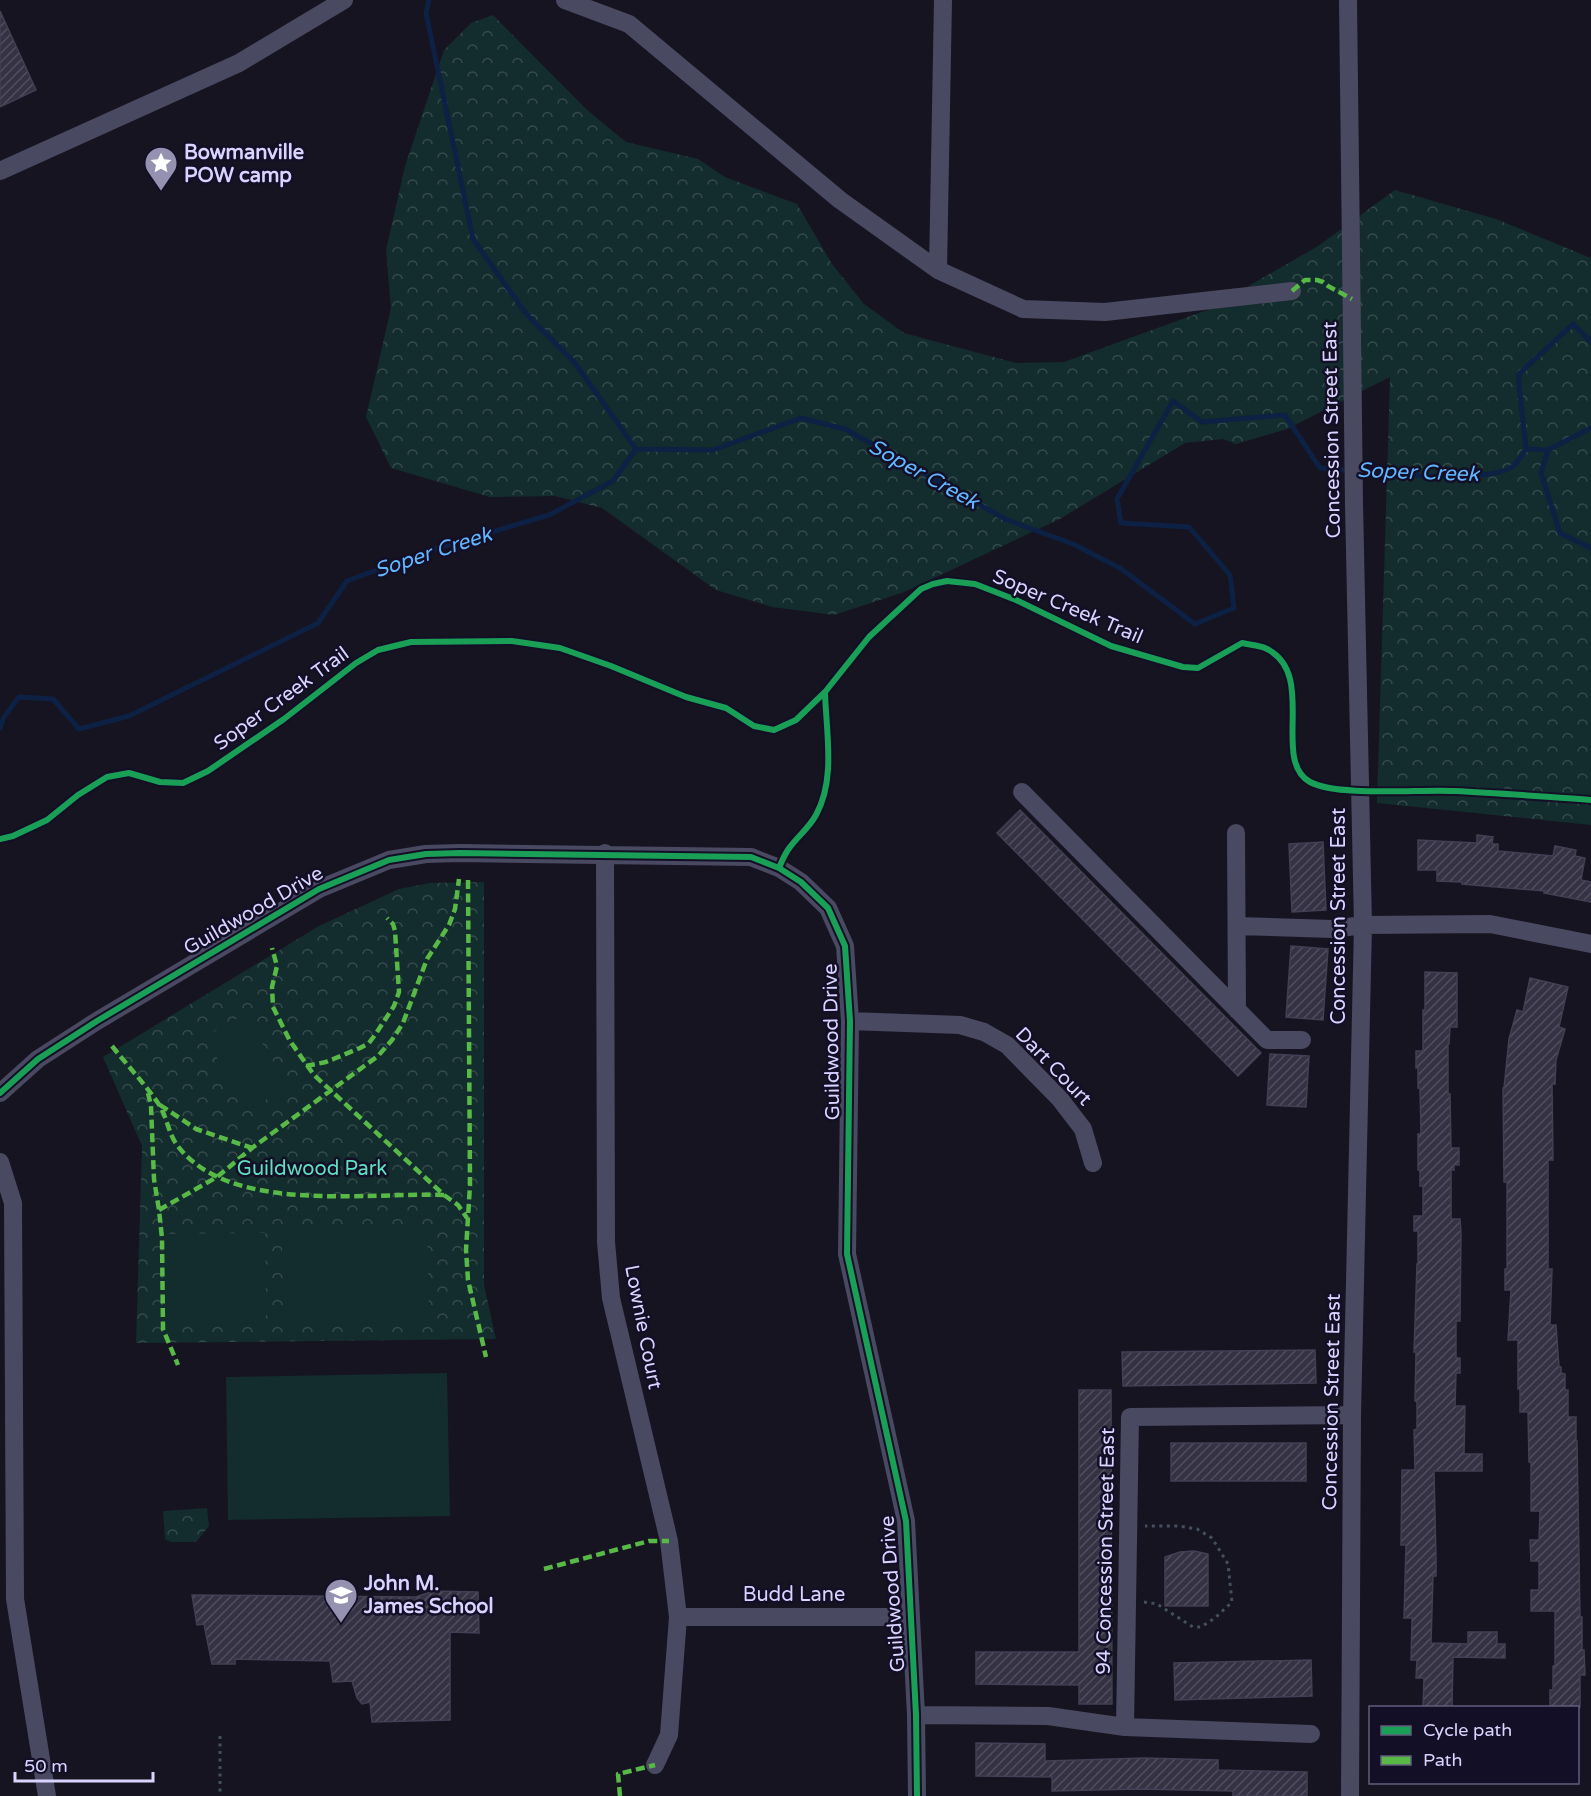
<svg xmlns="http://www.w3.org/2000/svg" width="1591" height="1796" font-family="'Varela Round',sans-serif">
<defs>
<pattern id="forest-crowns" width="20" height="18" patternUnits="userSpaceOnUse" patternTransform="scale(1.5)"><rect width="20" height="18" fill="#132c2d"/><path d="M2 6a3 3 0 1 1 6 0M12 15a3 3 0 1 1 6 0" fill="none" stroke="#354a4c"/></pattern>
<pattern id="building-hatch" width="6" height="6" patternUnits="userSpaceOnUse" patternTransform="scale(1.5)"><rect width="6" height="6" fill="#343243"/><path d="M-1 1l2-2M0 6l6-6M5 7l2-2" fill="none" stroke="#514f5f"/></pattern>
</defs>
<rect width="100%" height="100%" fill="#161421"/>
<path fill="url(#forest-crowns)" d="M493,15l93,94 40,33 72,17 27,18 72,27 35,60 32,40 40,29 112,30 48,-1 143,-52 111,-64 77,-56 101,29 95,39v567l-214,-22 13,-426 -103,52 -51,15 -13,-5 -38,4 -125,76 -156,73 -70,23 -62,-8 -56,-17 -114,-82 -47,-12 -65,1 -99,-29 -25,-51 25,-109 -5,-58 19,-84 39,-116 27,-27z
M484,882v403l12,54 -360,4 6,-197 -39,-89 216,-131 80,-37 31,-6z
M207,1508l2,18 -13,16h-25l-6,-3 -2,-28z"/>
<path fill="#132c2d" d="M245,1014l43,73 -40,23 -43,-73z
M427,1228l2,94 -145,3 -2,-94z
M265,1233l1,90 -99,1 -3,-90z
M447,1373l3,143 -222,4 -2,-143z"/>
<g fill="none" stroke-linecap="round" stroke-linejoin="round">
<path stroke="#0d2144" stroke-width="5" d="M429,0l-3,13 47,226 54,76 47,47 62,87
M636,449l77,1 88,-32 44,11 160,90 68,25 47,24 75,56 39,-16 -4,-33 -41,-48 -68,-4 -4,-24 56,-98 29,21 83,-7 35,53c39,3 163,18 192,-1 6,-4 10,-13 14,-18l22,1 -7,23 19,60 31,15
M1526,449l-8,-74 55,-51 18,18
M1548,450l43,-22
M0,728l4,-11 15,-20 34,2 26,30 50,-13 189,-93 29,-42 87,-32 115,-34 64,-34 23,-32"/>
</g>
<path fill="url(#building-hatch)" stroke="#433f54" stroke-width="1.5" d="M0,11l36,79 -36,17z
M1020,810l241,243 -23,23 -241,-243z
M1477,835l16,2 -1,7h6v7l55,5 2,-10 21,4 -1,6 10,2 -4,22 10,2v20l-47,-9 1,-2 -83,-7v-2l-25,-1v-11h-19v-30l59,3z
M1323,842l3,68 -34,2 -3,-68z
M1291,946l37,3 -5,71 -37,-3z
M1425,972l32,1v54h-7l-1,17h-1v50h2l1,54h8v17h-5v5h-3v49h9l1,14 -1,88h-4v37h4v15h-4l-1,33h10l-1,48h18v17h-48l2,87v18h-3l-2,67 37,1v-12h29v12h8v14l-52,-1 -1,50h-29l1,-29h-8l1,-18h-6l1,-42h-8l2,-73h-5l1,-75h13l-1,-40 3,-1v-28h-2l1,-49h-2l3,-88h1v-33h-4v-15h9v-30h-3v-16h-2v-36h3l-1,-46h-2v-20h-2v-17h7v-41h2z
M1530,978l38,9 -9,40 6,2 -9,31 -1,24h-3l1,76h-5v109h4l-2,56h6l3,42h2v6l4,1v16h3v27h8v24h1l3,176h2v33h2l1,25h-5v32h-30v-17h3v-24h2v-55h-24v-21h8v-29h-8l-1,-21h9l1,-29h-9v-49h-2l-1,-50h-8v-23h-2v-49h-10l3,-50h-6v-21h2v-87h-3l-1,-94h1l5,-49 8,-29 6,2z
M1270,1054l39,2 -3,51 -39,-2z
M1315,1350l1,33 -193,3 -1,-34z
M1079,1390h32l1,314h-33v-19l-103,-1v-32h103z
M1171,1443h135v38h-135z
M1194,1551l14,3v52h-43v-49l15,-5z
M433,1591l45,1 1,41 -29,-1v88l-78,2 -2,-20 -8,2 -5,-6 -5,-17 -19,1 -3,-21 -95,-2v5h-23l-8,-40 -7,1 -5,-30 224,2z
M1311,1660l1,36 -137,4 -1,-37z
M976,1743l69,1v17l100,-3 73,2v10l89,2v24h-74v-5l-95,-2 -86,2v-14l-76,-1z"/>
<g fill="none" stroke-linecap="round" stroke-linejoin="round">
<path stroke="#44505f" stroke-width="3" stroke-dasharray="3 4.5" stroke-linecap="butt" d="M1144,1602l13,2 36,23h8l14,-9 17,-16 -4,-38 -16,-26 -15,-9 -19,-3h-33
M220,1736v60"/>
<path stroke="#4a4962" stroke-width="18" d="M565,0l64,24 211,176 98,70 85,39 82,3 187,-21
M1348,0l6,504 9,421 -11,490 -2,381
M0,171l239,-108 105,-63
M938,270l5,-270
M1022,792l245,248h35
M1236,833l1,177
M605,853l1,389 5,56 58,243 9,76 -9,118 -14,30
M1237,926l95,3 31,-4 127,-1 101,20
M850,1021l110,4 24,7 23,13 53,54 23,30 10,34
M0,1093l38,-34 59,-38 222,-132 70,-29 37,-6 34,-1 291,4 28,11 22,14 27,26 17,38 5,75 -3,233 59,267 10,194 1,81
M0,1162l13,41 2,396 32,197
M678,1617h232
M916,1715l132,1 77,11 186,7
M1125,1727l5,-310 222,-2"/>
<path stroke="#58b947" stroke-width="4.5" stroke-dasharray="9 4.5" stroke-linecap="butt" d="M1292,291l13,-11h12l6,2 5,4 24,13
M468,880l2,305 -4,65 2,30 18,77
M112,1046c15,19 32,37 46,57 9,13 10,30 19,42 52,70 190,47 267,50l-130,-120 -24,-34 -17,-34 -1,-20 5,-21 -5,-18
M306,1066l20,-4 34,-14 9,-5 6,-8 19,-29 5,-14 -4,-61 -2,-7 -6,-6
M148,1093l3,13 3,73 5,31 3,28 1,91 15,36
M160,1105l36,24 56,19
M444,1195l14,10 9,13
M159,1210l58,-33 35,-29 126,-92 14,-16 11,-17 24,-64 22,-34 6,-16 4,-30
M544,1569l105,-28h20
M620,1796l-2,-22 37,-9"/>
<g stroke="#130f26" stroke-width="10">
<path id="cycleway" d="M0,839l13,-3 34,-16 31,-25 29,-18 22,-4 31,9 23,1 25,-12 76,-52 72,-56 22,-13 33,-8 101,-1 48,7 51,18 75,31 40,11 28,18 20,4 22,-10 29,-28 44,-55 52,-48 12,-5 14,-3 28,3 41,16 95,46 72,21 15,1 44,-25c8,2 16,2 23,5 54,24 5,112 45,134 28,15 110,7 145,9 45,2 91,6 136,9
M779,868c3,-7 6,-15 11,-21 8,-11 19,-19 26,-32 20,-36 10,-83 9,-123
M0,1093l38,-34 59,-38 222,-132 70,-29 37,-6 34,-1 291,4 28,11 22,14 27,26 17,38 5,75 -3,233 59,267 10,194 1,81"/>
</g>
<use href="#cycleway" stroke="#1a9f57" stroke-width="6"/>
</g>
<defs>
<g id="sight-pin" transform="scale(1.725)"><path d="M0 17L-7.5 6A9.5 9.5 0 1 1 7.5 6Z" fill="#9591b1" stroke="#130f26"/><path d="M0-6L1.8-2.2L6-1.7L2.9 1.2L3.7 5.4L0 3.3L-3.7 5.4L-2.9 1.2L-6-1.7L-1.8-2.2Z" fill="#fff"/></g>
<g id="school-pin" transform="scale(1.725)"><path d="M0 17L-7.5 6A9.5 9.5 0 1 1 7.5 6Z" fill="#9591b1" stroke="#130f26"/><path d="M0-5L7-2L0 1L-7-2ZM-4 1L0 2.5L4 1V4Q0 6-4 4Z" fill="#fff"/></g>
</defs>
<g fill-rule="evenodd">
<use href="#sight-pin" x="161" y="163"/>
<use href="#school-pin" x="341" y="1595"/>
</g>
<g text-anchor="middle" stroke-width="5" stroke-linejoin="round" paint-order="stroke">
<g font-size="20" font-weight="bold" fill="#d9d4ff" stroke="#130f26" text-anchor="start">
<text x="184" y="159">Bowmanville<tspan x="184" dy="23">POW camp</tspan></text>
<text x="364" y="1590">John M.<tspan x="364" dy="23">James School</tspan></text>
</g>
<g font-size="20" fill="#d9d4ff" stroke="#130f26">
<text transform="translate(1331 430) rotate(-91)" y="7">Concession Street East</text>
<text transform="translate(1068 606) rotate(23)" y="7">Soper Creek Trail</text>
<text transform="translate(281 698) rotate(-36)" y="7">Soper Creek Trail</text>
<text transform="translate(253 910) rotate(-30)" y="7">Guildwood Drive</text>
<text transform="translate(1338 916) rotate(-90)" y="7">Concession Street East</text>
<text transform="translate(831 1042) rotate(-91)" y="7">Guildwood Drive</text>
<text transform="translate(1054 1066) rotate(46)" y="7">Dart Court</text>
<text transform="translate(644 1327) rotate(79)" y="7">Lownie Court</text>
<text transform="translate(1331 1402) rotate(-89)" y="7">Concession Street East</text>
<text transform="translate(1105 1551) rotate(-89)" y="7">94 Concession Street East</text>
<text x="794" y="1601">Budd Lane</text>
<text transform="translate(892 1594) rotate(-94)" y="7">Guildwood Drive</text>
</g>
<g font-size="20" fill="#5fe0c0" stroke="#130f26">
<text x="312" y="1175">Guildwood Park</text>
</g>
<g font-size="21" font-style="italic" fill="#62b6ff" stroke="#130f26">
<text transform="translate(1418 472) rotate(2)" y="7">Soper Creek</text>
<text transform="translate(924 474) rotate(29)" y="7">Soper Creek</text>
<text transform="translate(433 552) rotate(-18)" y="7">Soper Creek</text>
</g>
</g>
<rect x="1369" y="1706" width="210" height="78" fill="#130f26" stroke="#625e7d" stroke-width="1.5"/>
<rect x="1381" y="1726" width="30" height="9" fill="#1a9f57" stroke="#625e7d" stroke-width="1.5"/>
<text x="1423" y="1736" font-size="18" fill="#d9d4ff">Cycle path</text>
<rect x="1381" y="1756" width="30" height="9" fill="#58b947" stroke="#625e7d" stroke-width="1.5"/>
<text x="1423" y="1766" font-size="18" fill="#d9d4ff">Path</text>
<path d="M15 1772v9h138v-9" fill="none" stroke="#d9d4ff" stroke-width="3"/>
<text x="24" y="1772" font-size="18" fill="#d9d4ff" stroke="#130f26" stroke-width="4.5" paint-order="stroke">50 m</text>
</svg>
